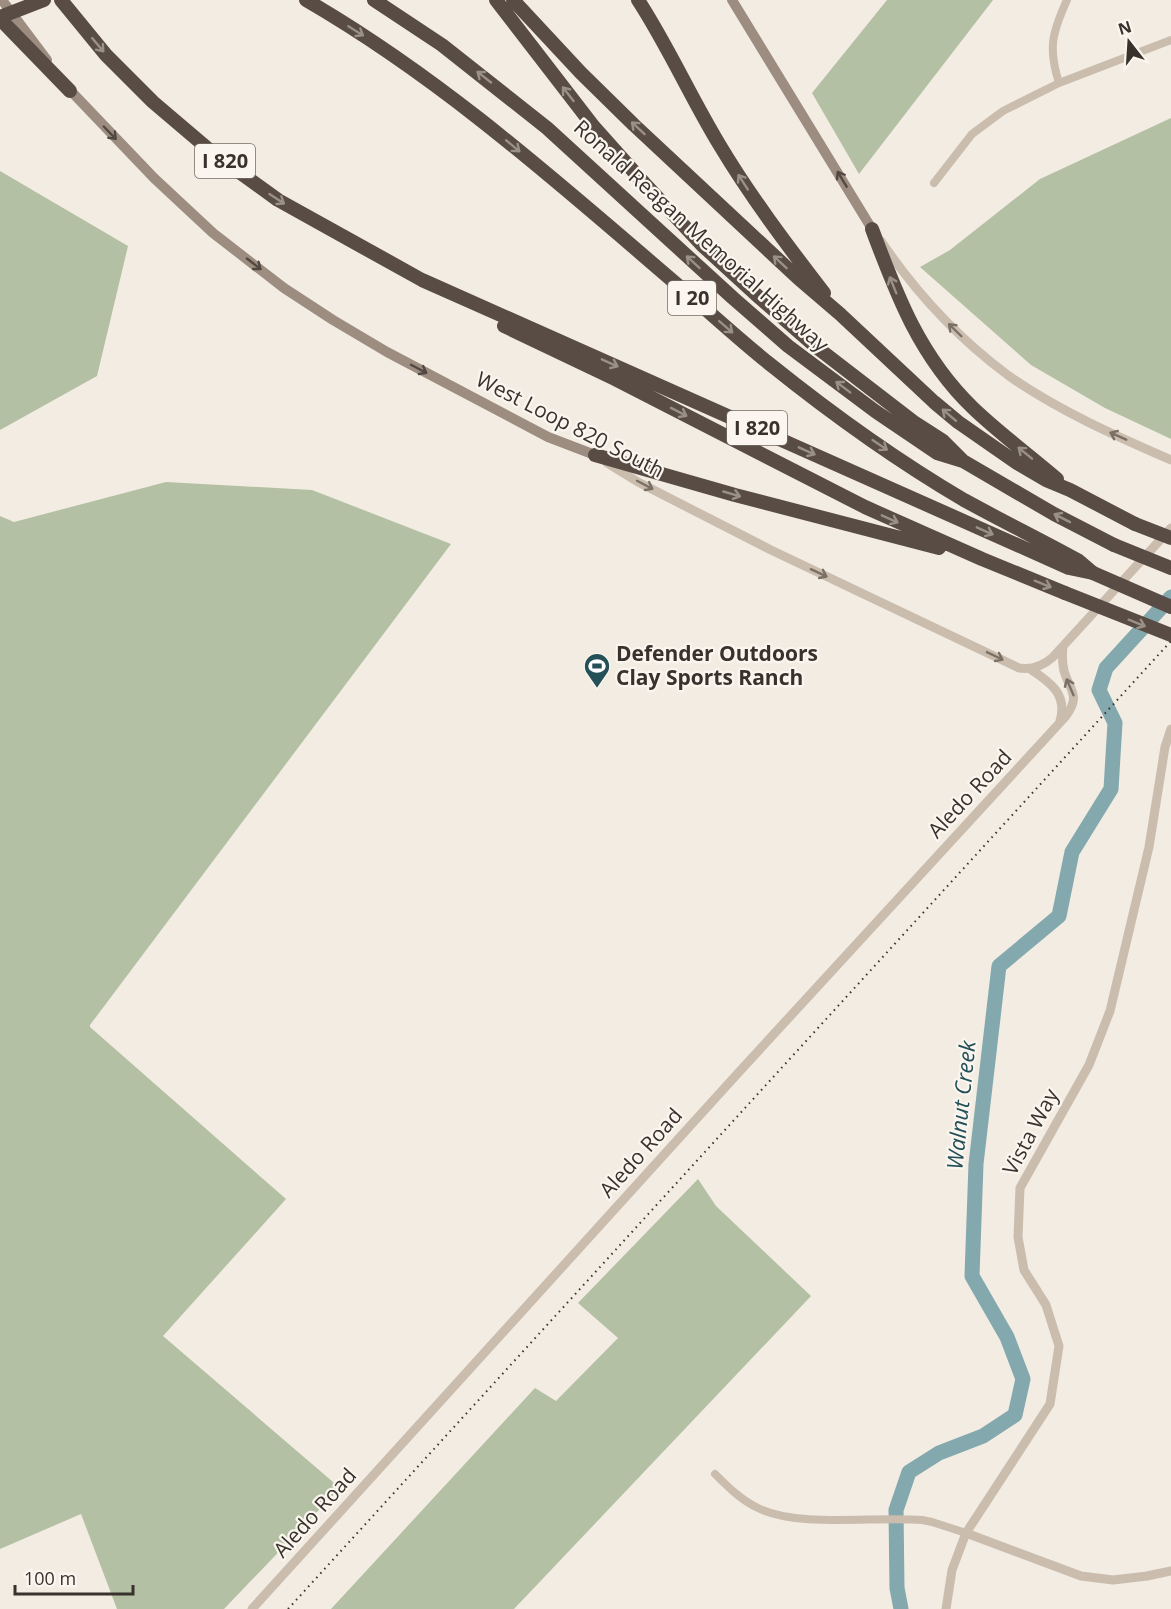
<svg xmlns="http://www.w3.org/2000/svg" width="1171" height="1609" font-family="'Open Sans',sans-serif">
<rect width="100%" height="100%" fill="#f2ece2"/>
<path fill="#b4c0a3" d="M887,0h106l-134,174 -47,-81z
M1171,118v321l-66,-31 -74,-43 -111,-98 30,-17 90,-71z
M0,171l128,75 -31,130 -97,54z
M166,482l146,8 139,54 -361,481v2l196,172 -123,137 177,152 -116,121h-107l-36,-95 -81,35v-1033l14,6z
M698,1179l18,27 95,90 -297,313h-183l204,-221 21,13 62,-63 -40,-35z"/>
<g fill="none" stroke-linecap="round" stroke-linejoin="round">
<path stroke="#83a8ad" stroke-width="15" d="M901,1609l-4,-21 -1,-78 13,-38 30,-19 44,-17 32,-21 8,-36 -16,-42 -35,-61 4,-112 23,-198 60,-50 13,-64 39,-63 4,-66 -16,-33 7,-22 65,-71"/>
<path stroke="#cabdae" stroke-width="8" d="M1059,83c-11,-35 -7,-50 8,-83
M934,183l38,-49 31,-23 56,-28 112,-43
M715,1474c13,13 26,26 43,34 40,20 118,8 164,12l10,2 34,11"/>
<path stroke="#cabdae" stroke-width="9" d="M881,241c35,52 78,98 128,135 50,35 107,60 162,84
M607,463l31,19 133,68 248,118c14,2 24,-2 34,-11l118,-129
M1030,669c20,13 38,25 30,52
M966,1533l115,43 32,4 34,-4 24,-5
M252,1609l487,-537 327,-356c15,-21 4,-25 -2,-45 -2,-9 -2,-16 -1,-25
M946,1609l6,-39 14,-37 84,-129 9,-58 -13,-41 -22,-35 -6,-33 2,-49 69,-123 21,-54 39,-164 16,-100 6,-18"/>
<path stroke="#9d8d80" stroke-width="10" d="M2,0l45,60
M732,0l140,229
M67,87l87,91 59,55 71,55 49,32 54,32 161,85 47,18"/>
<path stroke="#594c44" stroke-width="14" d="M61,0l45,55 47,47 60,51 65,47 144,80 647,288 24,5
M306,0c140,81 259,189 381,293 28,24 55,49 84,72 61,49 125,95 193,135 38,21 77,40 115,61l14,12
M374,0l68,45 105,83 186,170 55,48 87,65 62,42 26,8 91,53 60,31
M496,0l98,127 50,56 58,62 58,53 55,48 100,77 28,18 19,19
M513,0l68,73 53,52 164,153 42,36 94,88 24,20 59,41 29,17 24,10 65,34
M638,0c30,46 52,96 81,144 31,52 68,101 105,149
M0,19l70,72
M872,229c25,67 48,128 101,179 26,25 56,47 84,71
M504,326l111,53 250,128 117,52 83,34
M595,455l140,40 204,53"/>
<path stroke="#39312c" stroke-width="2" stroke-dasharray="1.5 4.5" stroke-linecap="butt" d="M288,1609l883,-968"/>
<path stroke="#594c44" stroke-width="14" d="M0,17l44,-17
M1135,524l36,14
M1114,545l57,23
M1093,573l78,34
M1065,593l106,42"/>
</g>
<defs><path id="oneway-shaft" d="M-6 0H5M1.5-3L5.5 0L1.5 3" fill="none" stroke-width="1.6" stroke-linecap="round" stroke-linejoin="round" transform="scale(1.5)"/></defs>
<g stroke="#999088">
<use href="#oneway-shaft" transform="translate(356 31) rotate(32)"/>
<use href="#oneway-shaft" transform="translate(98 45) rotate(50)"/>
<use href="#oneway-shaft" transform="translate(484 77) rotate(-142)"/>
<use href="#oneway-shaft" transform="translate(568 94) rotate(-128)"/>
<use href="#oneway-shaft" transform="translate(638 128) rotate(-137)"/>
<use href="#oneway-shaft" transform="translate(513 146) rotate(40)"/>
<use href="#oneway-shaft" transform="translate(743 182) rotate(-123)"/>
<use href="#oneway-shaft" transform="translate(277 199) rotate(33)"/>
<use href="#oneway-shaft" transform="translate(693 262) rotate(-138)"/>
<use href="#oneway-shaft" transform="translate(780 262) rotate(-137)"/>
<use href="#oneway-shaft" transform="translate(893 285) rotate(-112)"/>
<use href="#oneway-shaft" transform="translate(726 327) rotate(41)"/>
<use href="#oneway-shaft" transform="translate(610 363) rotate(24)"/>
<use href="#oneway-shaft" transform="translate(843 387) rotate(-143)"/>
<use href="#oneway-shaft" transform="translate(679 412) rotate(27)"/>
<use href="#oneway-shaft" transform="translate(949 415) rotate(-140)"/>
<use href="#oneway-shaft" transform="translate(880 445) rotate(34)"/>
<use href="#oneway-shaft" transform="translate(807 451) rotate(24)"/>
<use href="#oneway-shaft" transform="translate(1025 453) rotate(-141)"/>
<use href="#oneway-shaft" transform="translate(732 494) rotate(16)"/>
<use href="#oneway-shaft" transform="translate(1062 518) rotate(-153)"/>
<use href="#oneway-shaft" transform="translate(890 519) rotate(24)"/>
<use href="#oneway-shaft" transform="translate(985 531) rotate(24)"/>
<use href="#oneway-shaft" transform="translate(1043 584) rotate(22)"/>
<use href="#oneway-shaft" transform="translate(1137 623) rotate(22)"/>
</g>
<g stroke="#524841">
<use href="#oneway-shaft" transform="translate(110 133) rotate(46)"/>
<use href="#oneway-shaft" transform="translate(842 179) rotate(-121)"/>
<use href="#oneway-shaft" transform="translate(254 264) rotate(38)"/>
<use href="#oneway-shaft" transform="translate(419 369) rotate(28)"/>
</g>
<g stroke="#7a7066">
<use href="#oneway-shaft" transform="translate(955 330) rotate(-136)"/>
<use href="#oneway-shaft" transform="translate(1118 436) rotate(-156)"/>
<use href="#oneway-shaft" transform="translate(645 485) rotate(28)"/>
<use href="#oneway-shaft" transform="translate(819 573) rotate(25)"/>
<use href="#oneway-shaft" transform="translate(995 656) rotate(26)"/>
<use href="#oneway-shaft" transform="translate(1070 687) rotate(-113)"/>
</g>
<defs>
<g id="stadium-pin" transform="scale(1.35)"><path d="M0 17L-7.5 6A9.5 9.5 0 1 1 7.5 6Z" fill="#245058" stroke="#faf6ef"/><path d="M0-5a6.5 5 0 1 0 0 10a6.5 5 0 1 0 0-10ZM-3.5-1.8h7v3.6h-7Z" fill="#fff"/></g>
</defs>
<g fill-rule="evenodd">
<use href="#stadium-pin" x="597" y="666"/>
</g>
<g text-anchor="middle" stroke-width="4.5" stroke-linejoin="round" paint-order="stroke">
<g fill="#faf6ef" stroke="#736c66" stroke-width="1.5">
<rect x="195" y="144" width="60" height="34" rx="4.5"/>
<rect x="668" y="281" width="48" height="34" rx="4.5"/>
<rect x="727" y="411" width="60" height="34" rx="4.5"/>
</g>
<g font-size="20" font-weight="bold" fill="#39312c">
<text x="225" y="168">I 820</text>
<text x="692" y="305">I 20</text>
<text x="757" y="435">I 820</text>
</g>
<g font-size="21" fill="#39312c" stroke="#faf6ef">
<text transform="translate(701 236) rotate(42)" y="7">Ronald Reagan Memorial Highway</text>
<text transform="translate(570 425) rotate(27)" y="7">West Loop 820 South</text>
<text transform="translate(970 794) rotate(-47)" y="7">Aledo Road</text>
<text transform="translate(1031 1132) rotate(-62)" y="7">Vista Way</text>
<text transform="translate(641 1153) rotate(-48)" y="7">Aledo Road</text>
<text transform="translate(315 1513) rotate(-48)" y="7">Aledo Road</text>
</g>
<g font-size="21" font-weight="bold" fill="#39312c" stroke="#faf6ef" text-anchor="start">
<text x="616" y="661">Defender Outdoors<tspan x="616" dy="24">Clay Sports Ranch</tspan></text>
</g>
<g font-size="22" font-style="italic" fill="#245058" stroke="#faf6ef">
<text transform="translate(961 1105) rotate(-84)" y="8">Walnut Creek</text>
</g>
</g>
<g transform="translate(1129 42) rotate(343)" stroke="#faf6ef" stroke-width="4.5" paint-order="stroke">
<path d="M0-4.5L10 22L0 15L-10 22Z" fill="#39312c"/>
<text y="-9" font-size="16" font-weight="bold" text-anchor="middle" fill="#39312c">N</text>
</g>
<path d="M15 1585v9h118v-9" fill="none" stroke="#39312c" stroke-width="3"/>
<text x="24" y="1585" font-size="18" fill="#39312c" stroke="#faf6ef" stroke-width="4.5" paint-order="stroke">100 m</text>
</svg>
